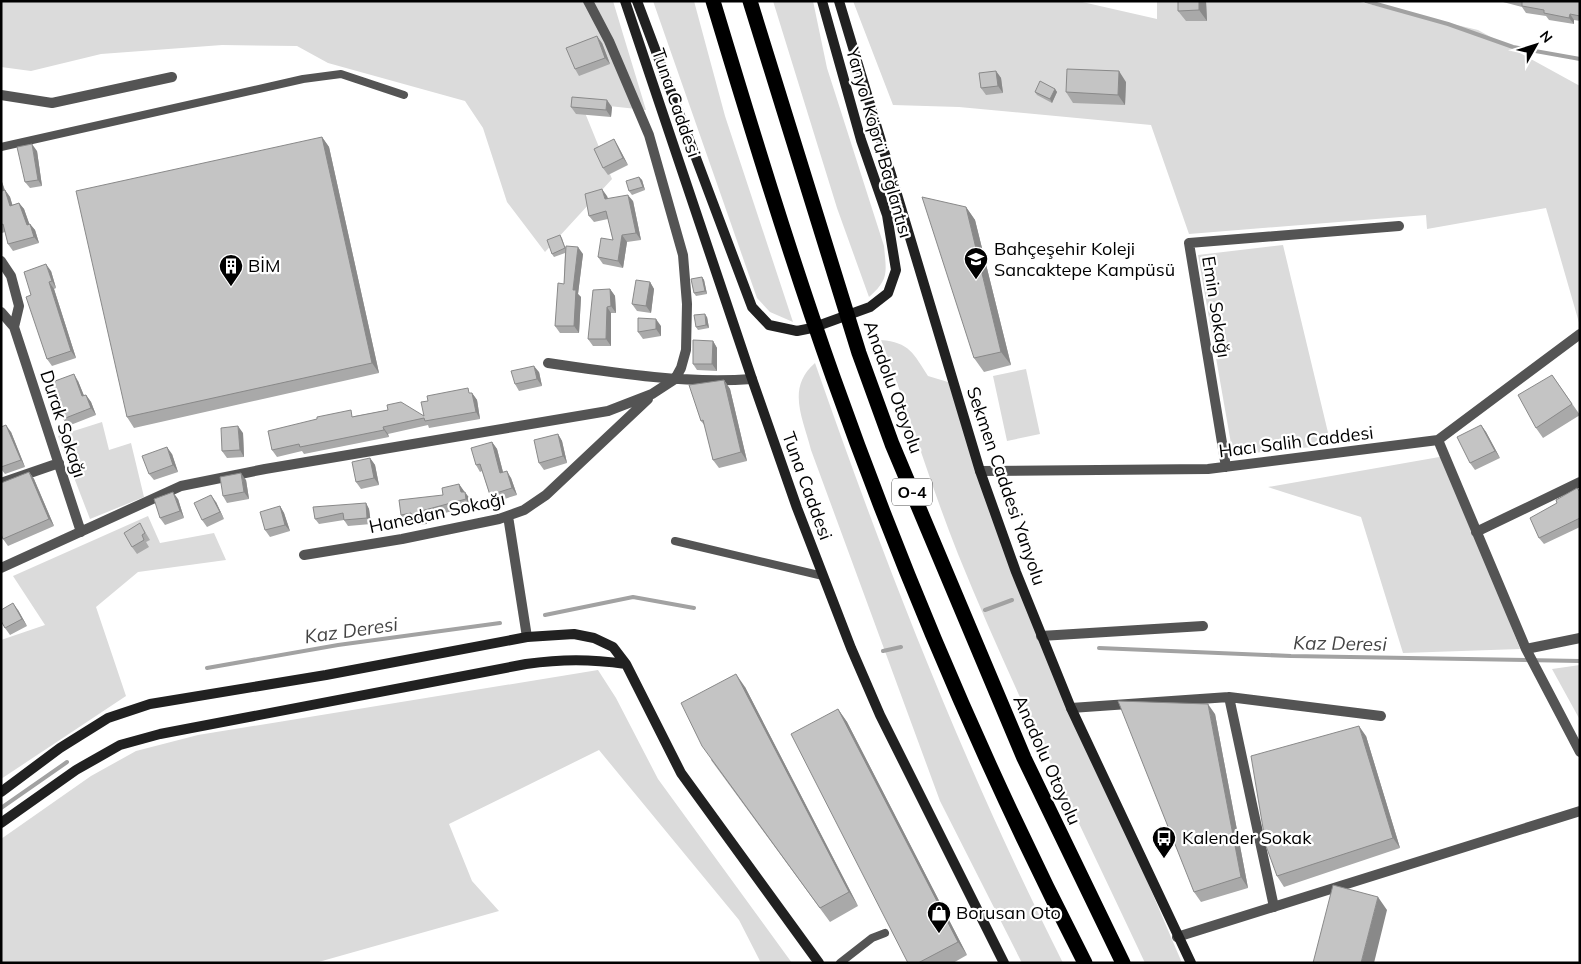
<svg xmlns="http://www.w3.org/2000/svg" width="1581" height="964" font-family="Mulish,sans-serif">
<rect width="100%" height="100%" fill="#fff"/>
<path fill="#dbdbdb" d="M1,1h612l33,109 -65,-7 31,76 -67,73 -38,-50 -24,-74 -18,-27 -137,-38 -31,-17 -75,-1 -121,9 -70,17 -30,-4z
M653,1h41l31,115 68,206 -23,-10 -13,-14z
M773,1h40l14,67 57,178c2,25 6,33 -15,51l-32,-89z
M853,1h225l79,18v-18h199l122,29 102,56v240l-34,-118 -119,21 -1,-14 -237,19 -38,-109 -192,-18 -66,-2z
M1283,245l48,200 -98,10 -35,-200z
M881,340c28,2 33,14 47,36l20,6 55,160 179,421h-37l-8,-17c-61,-130 -125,-259 -179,-392 -28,-70 -49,-143 -77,-214z
M815,363c71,204 150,406 248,600h-41l-82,-162 -129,-351c-8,-32 -25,-62 4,-87z
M1026,369l14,65 -33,7 -14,-65z
M102,422l7,28 22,-7 13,54 -54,22 -32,-83z
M1445,456l75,193 -117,4 -42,-136 -93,-30z
M148,516l12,27 54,-10 12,27 -88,12 -42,35 30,89 -125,83v-139l44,-15 -32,-49z
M1580,665v55l-28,-51z
M598,670l18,28 42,81 134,184h-31l-22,-43 -140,-170 -150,74 23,57 27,30 -184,52h-314v-124l90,-63 45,-25 62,-16z"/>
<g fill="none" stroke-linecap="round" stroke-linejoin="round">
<path stroke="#a2a2a2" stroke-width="4" d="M1366,1l82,23 65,23 67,12
M985,610l27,-10
M545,615l88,-18 61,11
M1099,648l192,8 289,5
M883,651l18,-4
M207,668l131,-23 162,-22
M1,808l66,-46"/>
<path stroke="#545454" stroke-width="8" d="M1,147l302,-68 38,-5 63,21
M675,541l148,35
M840,963l32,-25 13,-5"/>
<path stroke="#545454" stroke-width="10" d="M1,95l51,8 120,-26
M1,261l10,15 8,30 -5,21
M1,312l13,15 67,205
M548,363c67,10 136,21 204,16
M1438,440l88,209 54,-11
M1226,467l-37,-224 210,-17
M980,471l228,-2 230,-29 142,-106
M1,483l58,-20
M508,516l19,121
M1476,532l104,-50
M304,555l98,-16 97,-20 25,-9 22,-15 102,-96
M1,568l180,-82 84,-17 343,-58 44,-17 23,-15 6,-11 5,-18 1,-46 -4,-49 -34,-120 -40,-94 -21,-40
M1041,636l162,-10
M1526,649l54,103
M1229,697l45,210
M1071,708l158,-11 152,19
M1177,937l403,-126"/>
<path stroke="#212121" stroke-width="10" d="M625,1l127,378 45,129 54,140 29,67 124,248
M637,1l115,306 17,18 28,6 15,-3 58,-21 18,-14 8,-23 -9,-55 -26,-75 -39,-139
M839,1l141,470 36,101 55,136 120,255
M1,792l59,-44 48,-30 42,-14 176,-29 201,-38 47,-3 20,4 19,9 13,17 55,109 138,190
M1,823l75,-53 44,-25 40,-11 366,-70c36,-5 64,-5 100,0"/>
<path stroke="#000" stroke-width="15" d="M713,1c38,126 76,252 120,376 71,200 155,397 252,586
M750,1l109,352 33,91 132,314 99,205"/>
</g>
<path fill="#a9a9a9" d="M1178,1h28l1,20h-21l-8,-10z
M1502,1h78v20l-6,-1v4l-25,-4 -3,-4 -20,-3 -4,-6 -19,-5z
M602,43l8,21 -31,12 -4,-7z
M996,71l5,7 2,15 -17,2 -5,-7z
M1126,82l-1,23 -52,-2 -7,-11z
M1055,89l2,3 -5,11 -15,-8 -2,-3z
M571,107h41l-1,10 -35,-3z
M322,137l7,10 50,226 -245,55 -7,-11z
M614,139l4,7 10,19 -20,10 -5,-7z
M37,151l5,35 -12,2 -5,-6z
M639,177l3,3 3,10 -13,5 -3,-4z
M1,179l4,11 5,7 2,8 7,-2 5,6 5,15h1l5,6 4,13 -26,8 -5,-7 -3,-12 -3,1h-1z
M607,196l1,3 25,2 8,39 -14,2 -4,26 -20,-4 -5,-7 15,-17 -5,-21 -14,3 -5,-6z
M966,207l9,13 36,145 -27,7 -10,-14z
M560,235l2,3 3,9 18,7 -5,40 3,3 -2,36h-19l-5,-7 9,-42 1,-31 -11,4 -2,-3z
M51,271l5,17 -2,1 22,69 -24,8 -5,-7 -16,-64z
M702,277l2,3 3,14 -11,2 -2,-3z
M650,282l4,7 -3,24 -14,-2 -5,-7z
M610,289l5,7 1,17h-5v33h-18l-5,-7z
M707,317l2,11 -11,2 -2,-3z
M661,326v10l-18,3 -5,-7z
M713,341l4,7v23l-20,-1 -4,-6z
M539,372l3,14 -23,5 -4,-7z
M1552,375l28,40 -37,23 -7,-10z
M724,380l6,9 17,72 -28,7 -6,-8 -8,-34 -4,-5z
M78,381l6,15 2,-1 5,7 5,13 -28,11 -5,-7z
M471,393h1l5,7 3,19 -51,9 -1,-3 -40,9 1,3 -85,17 -2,-3 -25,6 -5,-7 83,-34 33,-6 36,6z
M1481,425l5,7 14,26 -25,12 -5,-7z
M1,427l10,5 14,35 -20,7 -4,-5z
M243,433l1,24 -17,1 -5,-7z
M558,434l4,7 5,22 -23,7 -5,-7z
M492,442l5,7 6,23 8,6 6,17 -22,7 -5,-7 -8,-24 -2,1 -4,-7z
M172,454l6,18 -24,8 -5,-6z
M370,458l5,7 4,20 -18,4 -5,-7z
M29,472l5,7 20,47 -46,20 -5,-7z
M246,480l3,19 -22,4 -4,-7z
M459,484l5,8 6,7 1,7 -45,12 1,6 -11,1 -3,-4 -7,1 -5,-7 42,-20z
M1580,492v35l-36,17 -5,-6z
M178,499l6,19 -19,7 -5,-7z
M216,502l8,17 -17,8 -5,-7z
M366,503l3,6 2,15 -23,2 -4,-6 -25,4 -4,-5z
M280,506l4,7 6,18 -20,6 -5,-7z
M144,530l6,10 -4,2 3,5 -12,7 -5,-7z
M18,610l9,16 -17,9 -5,-7z
M745,687l113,219 -28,16 -119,-162z
M838,709l9,13 120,233 -14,8h-45z
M1215,714l33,174 -47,14 -7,-10z
M1366,736l34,112 -116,39 -7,-11z"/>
<path fill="#898989" d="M1199,1h7l1,20 -8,-11z
M1570,14l4,6v4l-5,-6z
M597,36l5,7 8,21 -5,-6z
M996,71l5,7 2,15 -5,-7z
M1119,71l7,11 -1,23 -7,-10z
M1055,89l2,3 -5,11 -2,-4z
M607,100l5,7 -1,10 -5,-7z
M322,137l7,10 50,226 -7,-10z
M614,139l4,7 10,19 -5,-7z
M32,144l5,7 5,35 -4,-6z
M639,177l3,3 3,10 -2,-3z
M1,179l6,19 -5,-7 -1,-3z
M602,189l5,7 3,10 -5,-7z
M5,190l5,7 5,16 -5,-7z
M628,195l5,6 8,39 -5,-7z
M19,203l5,6 8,22 -5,-6z
M966,207l9,13 36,145 -10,-13z
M30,224l5,6 4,13 -5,-6z
M622,235l5,7 -4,26 -5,-7z
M578,247l5,7 -5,40 3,3 -2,36 -5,-7 -1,-36z
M46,264l5,7 5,17 -4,-7z
M702,277l2,3 3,14 -2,-3z
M49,282l5,7 22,69 -5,-7z
M650,282l4,7 -3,24 -5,-7z
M610,289l5,7 1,17 -5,-7z
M607,307l4,6v33l-5,-7z
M705,314l2,3 2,11 -3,-3z
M656,319l5,7v10l-5,-7z
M713,341l4,7v23l-5,-7z
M534,366l5,6 3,14 -5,-7z
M74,374l4,7 9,22 -5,-7z
M724,380l6,9 17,72 -6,-9z
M472,393l5,7 3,19 -4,-7z
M86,395l5,7 5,13 -5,-7z
M6,425l5,7 14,35 -4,-7z
M1481,425l5,7 14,26 -5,-7z
M238,426l5,7 1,24 -4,-7z
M383,427l5,7 1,3 -5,-7z
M558,434l4,7 5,22 -4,-7z
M492,442l5,7 8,31 -5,-7z
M167,447l5,7 6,18 -5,-7z
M370,458l5,7 4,20 -5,-7z
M507,471l4,7 6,17 -5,-7z
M29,472l5,7 20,47 -5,-7z
M241,473l5,7 3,19 -5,-7z
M459,484l5,7 2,8 -5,-7z
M173,492l5,7 6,19 -4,-7z
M465,492l5,7 1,7 -5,-7z
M211,495l5,7 8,17 -4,-7z
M366,503l3,6 2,15 -4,-6z
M280,506l4,7 6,18 -5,-6z
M421,511l5,7 1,6 -5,-7z
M13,603l5,7 9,16 -5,-7z
M736,674l9,13 113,219 -9,-14z
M1208,704l7,10 33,174 -7,-11z
M838,709l9,13 120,233 -9,-13z
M1359,726l7,10 34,112 -7,-10z
M1378,897l9,13 -13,53h-13z"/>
<path fill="#c4c4c4" stroke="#898989" d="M1178,1h21v9l-21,1z
M1522,1h58v15l-10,-2 -1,4 -25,-5v-3l-22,-4z
M597,36l8,22 -30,11 -9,-21z
M1067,69l52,2 -1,24 -52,-3z
M996,71l2,15 -17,2 -2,-15z
M1040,81l15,8 -5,10 -15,-7z
M572,97l35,3 -1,10 -35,-3z
M322,137l50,226 -245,54 -51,-226z
M614,139l9,19 -20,10 -9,-19z
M32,144l6,36 -13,2 -8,-35z
M639,177l4,10 -14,4 -3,-10z
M1,188l1,3 3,-1 5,16 9,-3 8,22 3,-1 4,13 -26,7 -5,-20 -2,1z
M602,189l3,10 23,-4 8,38 -14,2 -4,26 -20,-4 3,-19 12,2 -7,-29 -17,5 -4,-22z
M922,197l44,10 35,145 -27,6z
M560,235l5,13 -13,6 -5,-14z
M566,246l12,1 -5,43h3l-2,36h-19l3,-43 6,1z
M46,264l6,17 -3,1 22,69 -24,8 -21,-62 5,-2 -7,-23z
M702,277l3,14 -11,2 -3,-14z
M636,280l14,2 -4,24 -14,-2z
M610,289l1,17 -4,1 -1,32h-18l5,-49z
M705,314l1,11 -10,2 -2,-12z
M638,318l18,1v10l-18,3z
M693,340l20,1 -1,23h-19z
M534,366l3,13 -22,5 -4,-13z
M74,374l8,22 4,-1 5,13 -28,11 -16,-35z
M1552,375l20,29 -36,24 -18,-33z
M724,380l17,72 -28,8 -10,-40 -2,1 -12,-36z
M468,388l1,5h3l4,19 -51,9 -1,-3 -41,9 1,3 -84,17 -1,-3 -27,6 -4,-19 49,-12v-2l34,-7 1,7 36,-7 -1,-5 14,-3 23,14 -3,-14 7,-1 -1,-5z
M6,425l15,35 -20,7v-40z
M1481,425l14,26 -25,12 -13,-26z
M238,426l2,24 -18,1 -1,-23z
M558,434l5,22 -24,7 -5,-23z
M492,442l8,31 7,-2 5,17 -22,7 -10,-31 -4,1 -5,-17z
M167,447l6,18 -24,9 -7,-18z
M370,458l4,20 -18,4 -4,-20z
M29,472l20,47 -46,20 -2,-5v-51z
M241,473l3,19 -21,4 -3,-19z
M459,484l2,8h4l1,7 -45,12 1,6 -10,1 -1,-5 -10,2 -2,-15 44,-5 -1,-7z
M1577,488l3,4v26l-41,20 -9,-20 27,-15 -1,-3z
M173,492l7,19 -20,7 -6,-19z
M211,495l9,17 -18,8 -8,-17z
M366,503l1,15 -23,2 -1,-7 -28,6 -2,-12z
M280,506l5,19 -20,5 -5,-18z
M140,523l5,10 -3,2 2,5 -12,7 -8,-14z
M13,603l9,16 -17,9 -4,-7v-11z
M736,674l113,218 -29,16 -118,-162 -21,-43z
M1118,701l90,3 33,173 -47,15z
M838,709l120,233 -40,21h-10l-117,-229z
M1359,726l34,112 -116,38 -11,-30 -15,-90z
M1333,885l45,12 -17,66h-48z"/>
<defs>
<g id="school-pin" transform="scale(1.25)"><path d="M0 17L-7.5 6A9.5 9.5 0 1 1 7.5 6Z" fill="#000" stroke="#fff"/><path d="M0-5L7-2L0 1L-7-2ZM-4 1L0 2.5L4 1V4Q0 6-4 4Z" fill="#fff"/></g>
<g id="building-pin" transform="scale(1.25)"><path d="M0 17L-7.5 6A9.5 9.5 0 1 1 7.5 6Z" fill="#000" stroke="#fff"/><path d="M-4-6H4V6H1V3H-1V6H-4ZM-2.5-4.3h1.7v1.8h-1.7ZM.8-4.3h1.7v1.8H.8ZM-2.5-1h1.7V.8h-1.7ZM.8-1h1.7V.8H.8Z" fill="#fff"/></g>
<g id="bus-pin" transform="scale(1.25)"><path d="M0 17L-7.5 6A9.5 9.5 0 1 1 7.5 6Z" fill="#000" stroke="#fff"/><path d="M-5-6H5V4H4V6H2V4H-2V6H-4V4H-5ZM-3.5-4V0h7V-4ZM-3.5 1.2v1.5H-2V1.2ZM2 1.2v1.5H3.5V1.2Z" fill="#fff"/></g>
<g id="shop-pin" transform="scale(1.25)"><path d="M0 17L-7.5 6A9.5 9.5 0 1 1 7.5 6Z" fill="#000" stroke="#fff"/><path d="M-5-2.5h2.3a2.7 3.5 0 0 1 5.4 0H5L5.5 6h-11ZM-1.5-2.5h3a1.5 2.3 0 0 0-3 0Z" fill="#fff"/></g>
</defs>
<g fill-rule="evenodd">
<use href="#school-pin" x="976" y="259"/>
<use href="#building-pin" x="231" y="266"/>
<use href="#bus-pin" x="1164" y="838"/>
<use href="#shop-pin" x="939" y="913"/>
</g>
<g text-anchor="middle" stroke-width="4.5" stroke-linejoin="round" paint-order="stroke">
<rect fill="#fff" stroke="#4c4c4c" stroke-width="1" x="892" y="478.5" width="40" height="27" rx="4"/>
<g font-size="16" font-weight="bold" fill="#000">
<text x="912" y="498">O-4</text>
</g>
<g font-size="18" fill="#000" stroke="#fff">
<text transform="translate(676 103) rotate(71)" y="6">Tuna Caddesi</text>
<text transform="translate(879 143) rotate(74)" y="6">Yanyol Köprü Bağlantısı</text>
<text transform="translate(1216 307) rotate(81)" y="6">Emin Sokağı</text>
<text transform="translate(893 387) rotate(70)" y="6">Anadolu Otoyolu</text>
<text transform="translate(63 424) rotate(72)" y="6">Durak Sokağı</text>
<text transform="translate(1296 442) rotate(-7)" y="6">Hacı Salih Caddesi</text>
<text transform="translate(807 486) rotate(70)" y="6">Tuna Caddesi</text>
<text transform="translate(1006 486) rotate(71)" y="6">Sekmen Caddesi Yanyolu</text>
<text transform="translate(437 513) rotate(-12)" y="6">Hanedan Sokağı</text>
<text transform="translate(1047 760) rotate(66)" y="6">Anadolu Otoyolu</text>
</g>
<g font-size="18" fill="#000" stroke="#fff" text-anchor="start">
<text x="994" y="255">Bahçeşehir Koleji<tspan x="994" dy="21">Sancaktepe Kampüsü</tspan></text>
<text x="248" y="272">BİM</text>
<text x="1182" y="844">Kalender Sokak</text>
<text x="956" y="919">Borusan Oto</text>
</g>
<g font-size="19" font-style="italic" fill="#434343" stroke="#fff">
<text transform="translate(351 630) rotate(-8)" y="7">Kaz Deresi</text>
<text transform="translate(1340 643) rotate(1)" y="7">Kaz Deresi</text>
</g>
</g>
<rect width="1581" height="964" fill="none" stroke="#000000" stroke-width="5"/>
<g transform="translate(1536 45) rotate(51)" stroke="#ffffff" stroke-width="4" paint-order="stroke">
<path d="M0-4L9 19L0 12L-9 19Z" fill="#000000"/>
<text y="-8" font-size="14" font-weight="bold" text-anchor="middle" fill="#000000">N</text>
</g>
</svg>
